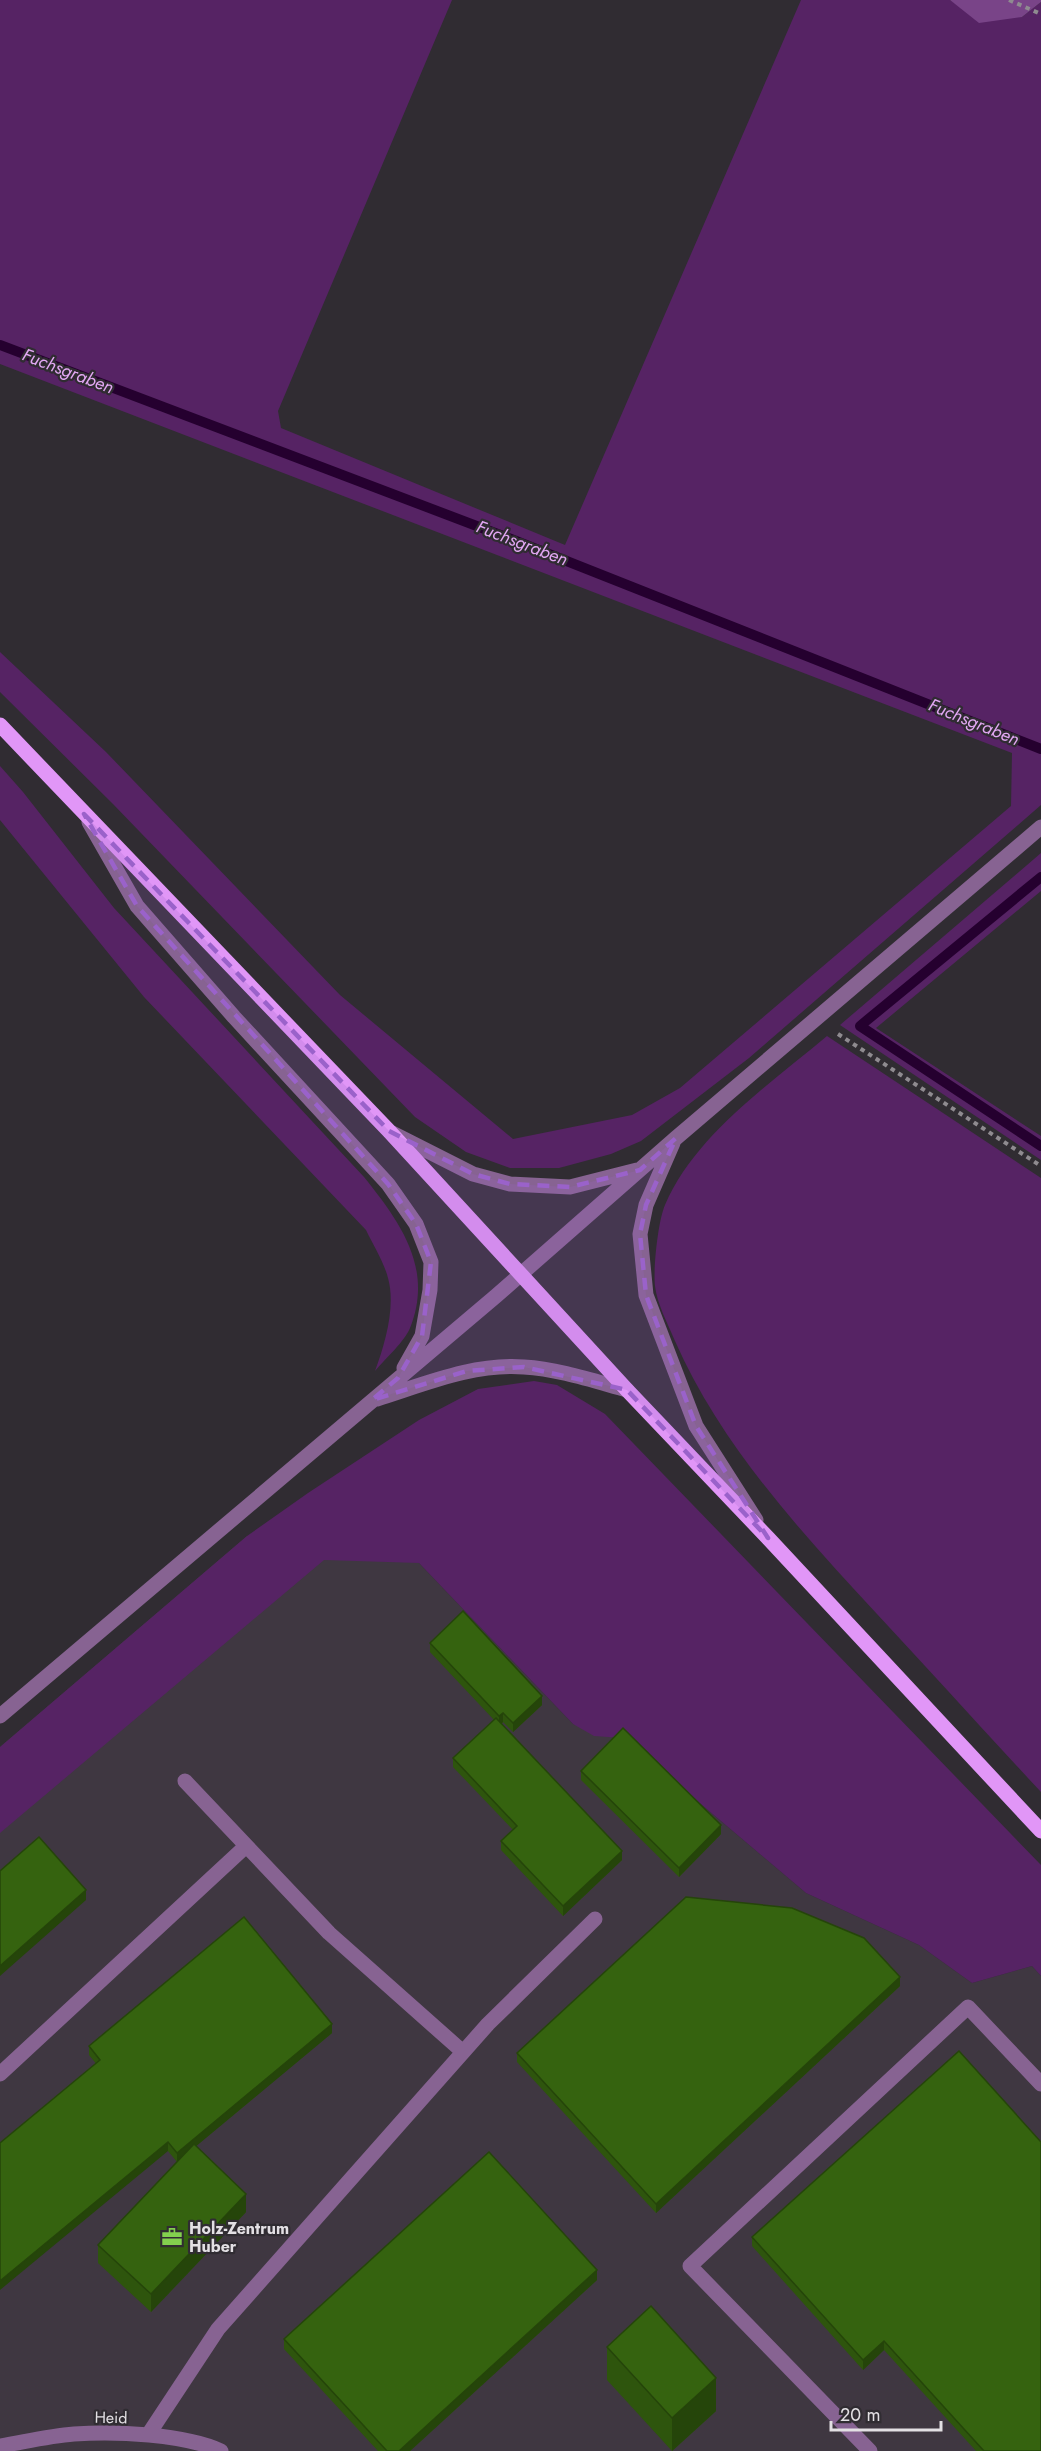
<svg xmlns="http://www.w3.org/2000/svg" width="1041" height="2451" font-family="Jost,sans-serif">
<rect width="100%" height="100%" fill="#302c32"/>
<path fill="#3f3741" d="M247,1536l172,27 154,161 50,14 183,155 113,52 53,38 60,-17 9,10v475h-1041v-704z"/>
<path fill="#562364" d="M0,0h452l-174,411 3,17 284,117 236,-545h149l8,5 64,12 19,-15v803l-292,253 -108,83 -30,13 -52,14h-49l-44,-16 -51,-35 -302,-313 -113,-112v-40l106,100 234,243 173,144 119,-24 48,-27 331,-282 1,-53 -1012,-389z
M0,766l23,26 91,116 250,269c36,45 70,91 46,151 -5,13 -25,31 -35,43 10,-27 21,-65 13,-93 -4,-16 -15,-33 -22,-48l-222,-233 -144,-177z
M1041,853v38l-165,137 165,108v24l-201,-135z
M827,1036l214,142v614c-55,-59 -109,-119 -164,-178 -76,-82 -157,-170 -202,-273 -7,-17 -18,-37 -20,-55 -2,-17 3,-65 10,-81 30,-70 105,-121 162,-169z
M534,1381l23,4 48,29 436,451v111l-9,-10 -60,17 -53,-38 -113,-52 -183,-155 -29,-2 -21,-12 -154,-161 -95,-3 -324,273v-86l247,-211 61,-43 111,-73 59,-31z"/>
<path fill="#794488" d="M950,0h91v2l-19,15 -43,6z"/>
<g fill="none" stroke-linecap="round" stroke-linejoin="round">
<path stroke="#25002f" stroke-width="10" d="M0,345l511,194 530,210
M1041,877l-181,149 181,120"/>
<path stroke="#8f8b90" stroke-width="4" stroke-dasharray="4.5 4.5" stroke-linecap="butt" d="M1009,0l32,14
M838,1034l203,132"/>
<path stroke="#876392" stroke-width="15" d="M89,822l48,84 97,111 154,167 28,40 15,38 -1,28 -8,46 -18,32
M392,1133l81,41 37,10 60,3 67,-17
M673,1143l-27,62 -6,29 6,61 50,131 60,94
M377,1399c48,-15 97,-36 147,-32 34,2 70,14 103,23
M0,1716l496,-420 180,-158 365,-311
M185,1781l144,152 134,119
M0,2074l245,-227
M148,2435l70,-106 270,-305 107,-105
M0,2446c24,-4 49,-10 74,-12 41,-3 110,0 147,17
M870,2451l-180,-185 278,-259 73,77"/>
<path stroke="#e196f7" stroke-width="15" d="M0,725l389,406 238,259 141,148 273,293"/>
</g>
<path fill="#2e550d" d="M430,1643l112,62 -29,27 -10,-10 -1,2 120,136 -59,56 -62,-66v-9l12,-11 -60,-63v-9l41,-38 -64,-68z
M581,1771l140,63 -42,43 -98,-97z
M900,1986l-244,227 -139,-151v-9z
M332,2033l-136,113 50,66 -95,100 -53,-49v-18l79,-83 -88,-107v-9z
M752,2237l289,214h-65l-92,-101 -21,20 -111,-124z
M597,2280l-187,171h-32l-94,-102v-10z
M607,2347l109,64 -44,40 -65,-71z"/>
<path fill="#25450a" d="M542,1696v9l-29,27v-9z
M503,1713v9l-4,3v-9z
M721,1825v9l-42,43v-9z
M622,1851v9l-59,56v-10z
M86,1890v10l-86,76v-10z
M900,1977v9l-244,227v-9z
M332,2024v9l-155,129v-9z
M168,2142v9l-168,139v-9z
M246,2194v18l-95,100v-18z
M597,2270v10l-187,171h-11z
M884,2341v9l-21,20v-10z
M716,2378v33l-44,40v-33z"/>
<path fill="#35630f" stroke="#25450a" stroke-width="1.5" d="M463,1611l79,85 -29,27 -10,-10 -4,3 -69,-73z
M496,1718l126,133 -59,55 -62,-65 16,-15 -64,-68z
M623,1728l98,97 -42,43 -98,-97z
M39,1837l47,53 -86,76v-95z
M686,1897l106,11 72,30 36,39 -244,227 -139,-151z
M244,1917l88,107 -155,129 -9,-11 -168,139v-138l100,-83 -11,-14z
M959,2051l82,91v309h-57l-100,-110 -21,19 -111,-123z
M194,2144l52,50 -95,100 -53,-49z
M489,2152l108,118 -198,181h-12l-103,-112z
M651,2306l65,72 -44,40 -65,-71z"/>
<path fill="#9a62ca" fill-opacity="0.2" stroke="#9a62ca" stroke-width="4.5" stroke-dasharray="12 8" stroke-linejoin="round" d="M84,814l305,317 84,43 37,10 60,3 70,-17 36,-32 -30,67 -6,29 6,61 50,131 72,112 -141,-148 -103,-23 -57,4 -95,29 26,-22 24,-42 9,-74 -15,-38 -28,-40 -251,-278z"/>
<defs>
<g id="office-bare" transform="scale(1.62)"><path d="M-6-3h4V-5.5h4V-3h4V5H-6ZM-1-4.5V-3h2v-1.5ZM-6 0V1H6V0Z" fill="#83d04e" stroke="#302c32" stroke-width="2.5" paint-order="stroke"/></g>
</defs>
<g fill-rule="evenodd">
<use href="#office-bare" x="172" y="2237"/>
</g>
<g text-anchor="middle" stroke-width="4.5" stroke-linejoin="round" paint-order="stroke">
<g font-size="16" font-weight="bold" fill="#e3e0e4" stroke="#302c32" text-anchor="start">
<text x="189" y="2234">Holz-Zentrum<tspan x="189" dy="18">Huber</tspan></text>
</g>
<g font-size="16" fill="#e3e0e4" stroke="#302c32">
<text transform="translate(111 2417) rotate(1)" y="6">Heid</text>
</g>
<g font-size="18" font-style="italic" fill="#e2a7f3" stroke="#302c32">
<text transform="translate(68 371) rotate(21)" y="6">Fuchsgraben</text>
<text transform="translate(522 543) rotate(21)" y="6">Fuchsgraben</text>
<text transform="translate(974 722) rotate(22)" y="6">Fuchsgraben</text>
</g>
</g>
<path d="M831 2421v9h110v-9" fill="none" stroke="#e3e0e4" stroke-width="3"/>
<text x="840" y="2421" font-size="18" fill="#e3e0e4" stroke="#302c32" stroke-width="4.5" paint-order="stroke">20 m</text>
</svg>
